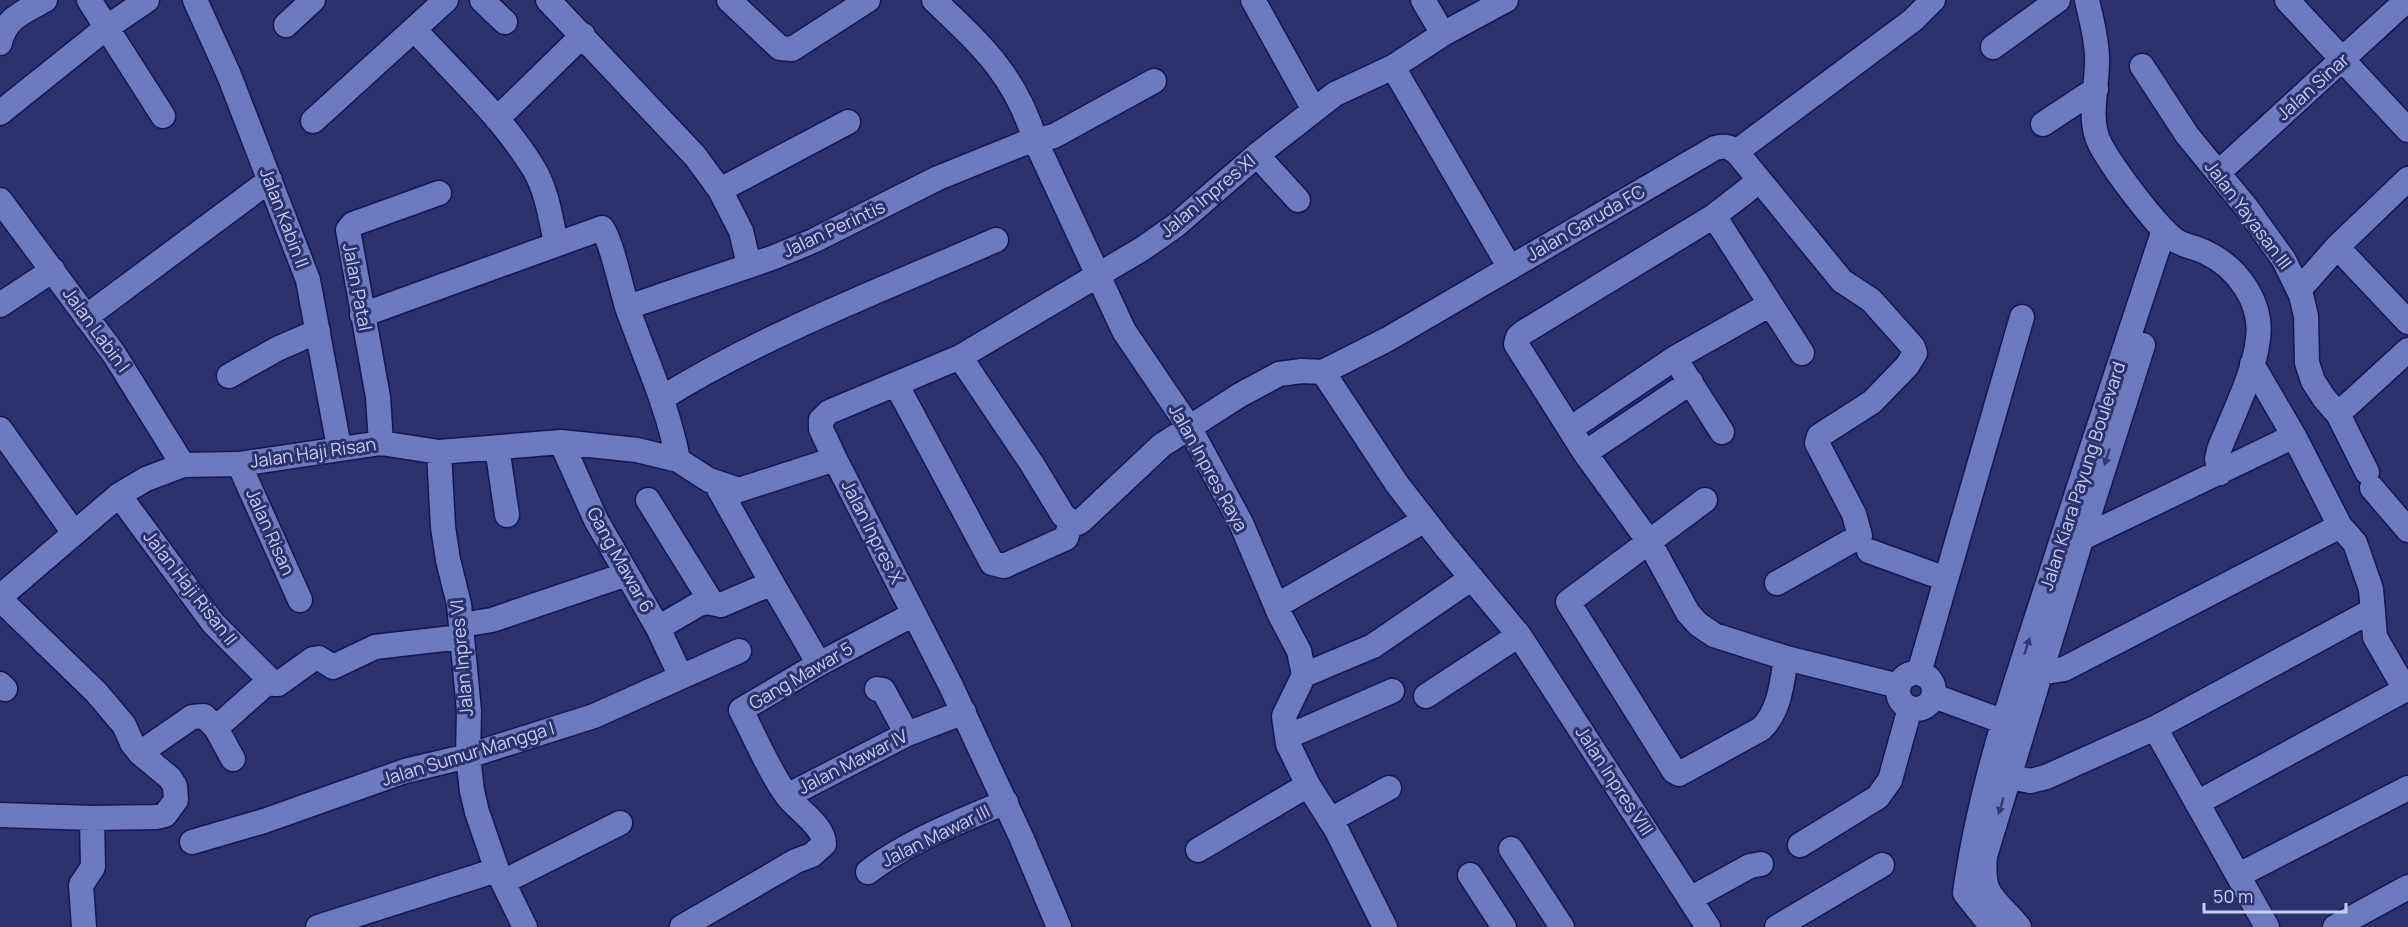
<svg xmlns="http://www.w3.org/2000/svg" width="2408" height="927" font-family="Manrope,sans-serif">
<rect width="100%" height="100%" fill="#2a336e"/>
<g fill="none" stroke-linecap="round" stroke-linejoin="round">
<g stroke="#141751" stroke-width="27">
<path id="minor" d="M89,0l74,116
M195,0l34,75 79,205 31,167
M482,0l23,22
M548,0l147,156 25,34 21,41 8,34
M729,0l51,48 12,1 76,-49
M934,0c48,46 81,75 101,140l89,191 65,96 52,96 39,92 19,36 5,24 -20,41 4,28 20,41 28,44 49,98
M1253,0l61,110
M1423,0l20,34
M2087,0c4,19 10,39 10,58 1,27 -10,61 3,86 12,23 55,81 75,96 8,6 21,7 30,12 32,15 58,50 53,87 -4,36 -26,77 -39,111l-2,9 3,14
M2287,0l121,130
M286,25l27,-25
M414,29c41,45 88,88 120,140 13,22 17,50 22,75
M0,43c6,-26 23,-30 45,-43
M1993,47l65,-47
M2142,66l45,69 59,72 38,53 17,35 5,21 1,47 6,18 11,17 14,16 29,58
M1393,67l117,201
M0,113l106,-85 41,-28
M497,119l86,-84
M313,121l133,-121
M2043,124l53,-35
M1736,152l177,-132 20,-20
M1257,155l41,45
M2218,173l189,-173
M720,190l128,-68
M0,200l114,154 69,111
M1714,216l36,-28
M2337,247l71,75
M2299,290l38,-43 71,-68
M0,305l53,-35
M628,307l144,-49 41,-17 125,-63 84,-34 32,-8 100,-55
M362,315l240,-87c10,14 19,60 25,79 18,51 41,99 51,153
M86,317l184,-137
M1802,353l-88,-137 -190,116 -6,5 -2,7 69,109 65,90 38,70 10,11 16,11 72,23 113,28
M960,357l72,107 31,51 8,7
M1683,371l39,61
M1323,372l74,112 48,62 74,89 189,292
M229,376l48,-27 41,-18
M896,384l96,179 12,3 62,-28 5,-16
M662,398c105,-65 222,-109 334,-158
M2338,414l70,-64
M0,429l74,104
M1570,429l105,-71 94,-53
M561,442l35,78 62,108 23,49
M381,443l-3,-46 -30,-167 5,-6 86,-31
M497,447l10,68
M439,452l4,75 5,33 11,44 10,107 -1,45 4,35 5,21 20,58 28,57
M1585,453l106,-71
M239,464l61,136
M715,482l57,101
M2372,488l36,42
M119,495l94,128 61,61h4l35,-25 6,-1 14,9 42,-20 86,-10
M648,500l64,103
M1705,500l-137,102 106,169 5,3 82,-45c19,-18 21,-47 25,-71
M1071,522l7,1 3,-2 81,-76 78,-50 39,-21 23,-3 21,1 65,-33 327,-191c11,-3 16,-1 24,7l103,126 29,19 42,47 2,6 -8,13 -35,36 -53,34 -2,7 37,71 6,22 -83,47
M2340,526l15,17 16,46 4,48 23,40 10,9
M2072,543l222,-107
M1869,551l77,28
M0,597l119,-102 27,-16 37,-14 56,-1 142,-21 58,9 122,-10 76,8 41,10 31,20 30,10 96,-31
M0,599l96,93 28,33 8,18 8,10 30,25 5,8 1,14 -11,15 -9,2 -64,1 -92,-3
M1276,606l149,-86
M461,625l31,-5 135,-46
M658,628l41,-24 8,-2 14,3 51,-22 47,81
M1919,673l103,-356
M1898 691a18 18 0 1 1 36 0a18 18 0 1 1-36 0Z
M1304,675l69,-29 99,-68
M2028,675l36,-6 276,-143 -46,-90 -42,-72
M0,684l5,5
M877,689l6,1 24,44
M1426,696l93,-61
M1934,696l84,31
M216,728l17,31
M2155,728l112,199
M1287,737l105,-46
M140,753l52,-36 12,-1 12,12 53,-47
M1994,773l36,8 16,-4 109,-49 218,-118
M787,796l120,-62 57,-22
M2197,803l211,-115
M1330,820l59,-32
M192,842l72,-21 141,-50 63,-15 126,-40 145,-65
M1800,845l78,-48 12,-17 20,-72
M1511,849l51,78
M1198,850l110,-65
M868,872c37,-29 94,-52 138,-70
M1470,875l34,52
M2239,875l169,-87
M503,882l117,-59
M1690,899l60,-33 11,-2
M84,927l-3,-42 12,-18 -1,-49
M318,927l179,-57
M682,927l114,-66 16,-6 12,-11c0,-18 -26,-34 -36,-47 -17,-22 -34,-62 -47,-87l78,-46 95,-50
M1059,927l-37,-88 -71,-153 -116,-227 -14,-30v-9l8,-8 131,-55 182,-108 33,-23 82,-71 78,-61 58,-27 50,-33 63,-34
M1777,927l105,-62
M1992,927l-27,-34c14,-102 47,-200 79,-298 39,-122 80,-244 120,-365
M2019,927c-23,-29 -38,-28 -34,-71l96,-316 62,-195
M2335,927l73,-40"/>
</g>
<use href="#minor" stroke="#6c7bbd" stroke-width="24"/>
</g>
<defs><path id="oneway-solid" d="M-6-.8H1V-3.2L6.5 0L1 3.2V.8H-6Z" transform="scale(1.5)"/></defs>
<g fill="#313a76">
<use href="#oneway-solid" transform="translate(2107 457) rotate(108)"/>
<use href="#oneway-solid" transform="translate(2027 646) rotate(-72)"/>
<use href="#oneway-solid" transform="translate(2001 806) rotate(107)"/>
</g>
<g text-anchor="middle" stroke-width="6" stroke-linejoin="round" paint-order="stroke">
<g font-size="18" fill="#c8d1f6" stroke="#2a336e">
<text transform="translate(2313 87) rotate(-42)" y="6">Jalan Sinar</text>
<text transform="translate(1208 196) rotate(-40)" y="6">Jalan Inpres XI</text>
<text transform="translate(2248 215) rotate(53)" y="6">Jalan Yayasan III</text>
<text transform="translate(284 218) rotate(69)" y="6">Jalan Kabin II</text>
<text transform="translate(1586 223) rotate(-30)" y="6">Jalan Garuda FC</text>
<text transform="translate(834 229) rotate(-25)" y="6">Jalan Perintis</text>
<text transform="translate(357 287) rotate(79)" y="6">Jalan Patal</text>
<text transform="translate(96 330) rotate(54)" y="6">Jalan Labin I</text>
<text transform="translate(313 453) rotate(-8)" y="6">Jalan Haji Risan</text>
<text transform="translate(1208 468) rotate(61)" y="6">Jalan Inpres Raya</text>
<text transform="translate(2083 476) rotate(-72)" y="6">Jalan Kiara Payung Boulevard</text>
<text transform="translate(270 532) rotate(66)" y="6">Jalan Risan</text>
<text transform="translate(872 532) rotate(63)" y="6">Jalan Inpres X</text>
<text transform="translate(620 560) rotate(61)" y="6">Gang Mawar 6</text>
<text transform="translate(190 588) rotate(52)" y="6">Jalan Haji Risan II</text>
<text transform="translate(462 658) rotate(-95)" y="6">Jalan Inpres VI</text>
<text transform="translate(801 676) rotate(-30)" y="6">Gang Mawar 5</text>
<text transform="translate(468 754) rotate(-17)" y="6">Jalan Sumur Mangga I</text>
<text transform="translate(853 762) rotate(-27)" y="6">Jalan Mawar IV</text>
<text transform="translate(1614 781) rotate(57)" y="6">Jalan Inpres VIII</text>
<text transform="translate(936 836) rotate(-26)" y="6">Jalan Mawar III</text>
</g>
</g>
<path d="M2204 903v9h142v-9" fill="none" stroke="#c8d1f6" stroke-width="3"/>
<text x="2213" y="903" font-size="18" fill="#c8d1f6" stroke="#2a336e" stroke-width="4.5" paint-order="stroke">50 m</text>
</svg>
